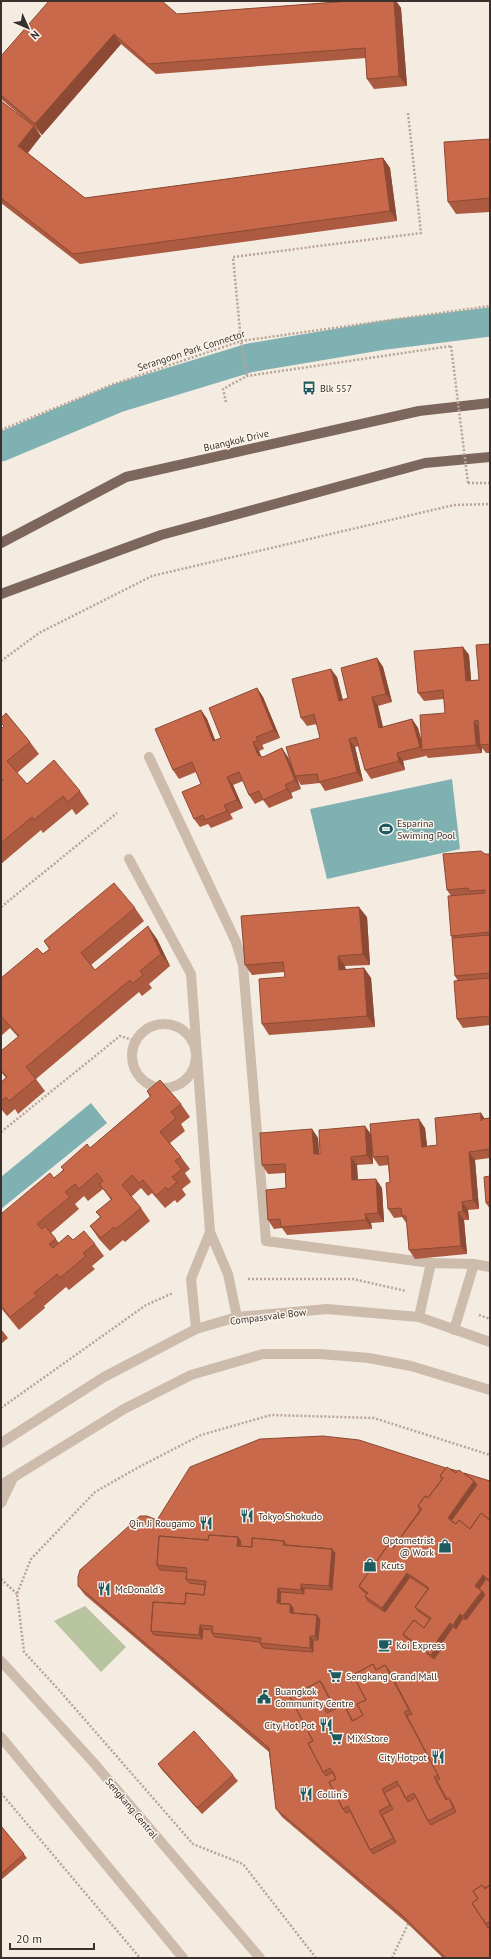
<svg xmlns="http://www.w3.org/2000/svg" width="491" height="1959" font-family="'PT Sans',sans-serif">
<rect width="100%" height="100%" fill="#f4ebe1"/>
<path fill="#b8c4a0" d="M85,1606l41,41 -25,25 -47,-51z"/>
<path fill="#7fb0b2" d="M452,779l8,70 -133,30 -17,-70z
M91,1103l16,20 -106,86v-32z"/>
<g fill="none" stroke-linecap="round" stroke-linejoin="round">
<path stroke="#7fb0b2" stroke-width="29" d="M1,447l117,-49 131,-40 136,-23 105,-13"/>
<path stroke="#b9a596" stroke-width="2.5" stroke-dasharray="2 2" stroke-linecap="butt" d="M247,376l-6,-35 -8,-84 188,-24 -13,-120
M226,402l-3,-13 24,-13 204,-30
M1,430l113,-46 127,-43 249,-35
M468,483h22
M1,661l38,-28 113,-57 302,-71 36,-1
M1,907l116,-94
M1,1132l119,-96 16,5
M248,1279h105l53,12
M479,1315l11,4
M1,1408l145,-103 27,-12
M1,1579l16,15
M1,1793l139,165
M316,1958l-73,-94 -50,-20 -134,-154 -35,-38 -7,-58 14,-35 64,-67 44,-25 62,-32 70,-20 103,3 116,37
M392,1958l16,-34"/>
<path stroke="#cdbbac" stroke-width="10" d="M149,757l87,185 7,23 23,276 165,22 43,1 16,3
M129,859l62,115 19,258 18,42 9,43
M132 1056a32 32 0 1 1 64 0a32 32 0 1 1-64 0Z
M419,1317l12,-54
M196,1329l-5,-50 19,-47
M454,1330l20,-66
M1,1443l103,-66 92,-48 41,-12 90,-8 92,8 71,25
M1,1485l123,-76 67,-34 72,-21h57l49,4 42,8 79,24
M1,1503l12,-25
M1,1661l92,101 167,196
M1,1737l182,221"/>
<path stroke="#7d675c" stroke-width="10" d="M1,543l125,-66 293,-66 71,-8
M1,594l160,-59 264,-72 65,-6"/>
<path stroke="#b9a596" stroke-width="2.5" stroke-dasharray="2 2" stroke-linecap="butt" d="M451,346l17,137"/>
</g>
<path fill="#ac5a40" d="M350,1h46l5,7 6,78 -33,3 -7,-10 -1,-21 -210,16 -35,-30 -79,91 -7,-7 6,8 -13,17 57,45 298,-40 7,10 7,53 -317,43 -79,-61v-102l25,19 -25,-21v-43l176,-42z
M490,139v73l-34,2 -8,-12z
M490,644v109h-4l-4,-5v5l-54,5 -3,-4 1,2 -23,5 2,9 -34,9 -6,-9 -6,-24 -4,1 8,34 -38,10 -5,-8 -19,2 -4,-6 4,10 -10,4 2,5 -24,10 -6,-8 -8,4 -6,-9 -6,-14 -10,4 10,23 -13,6 3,5 -22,9 -3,-4 -8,3 -6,-8 7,-35 -5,-12 -17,7 -6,-9 28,-60 6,9 8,21 6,-2 36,-50 6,9 17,41 -18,7 2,4 -5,2 2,5 2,1h25l5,13 27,-32 -3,-14 -10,2 -6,-8 36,-41 6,23 5,-2 29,-40 6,9 9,35 -14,4 5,21 29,-8 6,9 3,12 24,-27 -1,-14 -20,2 -6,-8 45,-46 6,8 2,26 8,-1z
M1,718l29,24 9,12 -22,19 10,11 53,7 9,13 -13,11 -4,-6 -29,24 -2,-3 -40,34v-82l1,-1 -1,-1v-51l3,-2 -3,-4z
M485,854h5v171l-27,3 -6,-9 1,-38 -3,-5 -3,-38 -1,-2v-40l-4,-6z
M135,908l9,13 -53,44 4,5 62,-31 13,27 -21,18 3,4 -10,8 -3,-4 -103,87 9,12 -27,23 -3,-5 -8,7 -6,-7v-27l5,-4 -5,-6v-21l17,-14 -8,-9 -9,8v-58l42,-24 6,-5 -5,-8z
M367,917l3,48 -25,1 1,4 18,-2 7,10 4,49 -106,8 -7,-11 23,-47 -1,-5 -32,3 -7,-10z
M147,1091l34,13 9,13 -9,7 4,7 -15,12 11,14 9,12 -5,4 6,9 -9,7 4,6 -9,8 -2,-3 -10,8 -13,-15 -4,3 -7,-8 -10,9 10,11 9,13 -25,21 -2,-2 -13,11 -11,-12 -9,-13 10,-9 -4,-5 15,-12 -8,-11 -15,12 -4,-5 -9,8 4,5 -28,24 8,10 14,-3 22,4 9,12 -12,10 3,3 -26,21 -3,-3 -22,19 1,2 -26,22 -18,-22v-94l53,-36 9,-8 -2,-3 29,-19 60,-51z
M481,1113l3,6 6,-1v40l-15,2 4,49 -11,1 1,10h-5l3,34 -52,5 -6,-9 -2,-26 -5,-7 -8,1 -6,-9 2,-27 -2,-17 -9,1 -6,-9 -2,-20 2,27 -16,1 1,15 24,8 2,34 -13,1 1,6 -85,6 -5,-7 -8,1 -6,-9 18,-32 -1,-15 -17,1 -6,-9 50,-36 6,9 1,16 52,-20 54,-6 2,18 10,-1z
M490,1176v33l-4,-6z
M1,1329l7,9 -7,6z
M450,1469l40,12v477h-47l-35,-34 -126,-107 -6,-8 -7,-57 -184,-157 -7,-9 79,-66z
M158,1764l75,11 5,6 -36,33 -40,-44z
M1,1826l26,32 -26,22z"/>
<path fill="#8c4a34" d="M394,1h2l5,7 6,78 -8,-10z
M114,34l7,10 -79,91 -7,-11z
M34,126l7,10 -16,20 -7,-10z
M383,158l7,10 7,53 -7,-10z
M463,647l6,8 3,35 -6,-9z
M377,658l6,9 9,35 -6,-8z
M331,669l6,8 8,32 -6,-8z
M257,688l6,9 17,41 -6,-8z
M372,697l6,9 7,30 -6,-8z
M201,710l6,9 12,31 -6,-9z
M412,719l6,9 6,21 -2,1 4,6 -6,-9z
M474,721l6,8v16l2,3v5l-6,-8z
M256,737l6,8 2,4z
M349,739l6,8 8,34 -6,-9z
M253,742l6,9 5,13 -6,-9z
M282,748l6,9 8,19h-1l2,3 4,10 -6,-9z
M397,753l6,8 2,9 -6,-9z
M227,777l6,8 10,23 -6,-8z
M285,785l6,8 2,5 -6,-9z
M224,805l6,9 3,5 -6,-8z
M359,907l8,10 3,48 -7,-11z
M148,926l9,13 13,27 -9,-12z
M338,956l7,10 1,14 -7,-10z
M364,968l7,10 4,49 -8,-11z
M481,1113l6,9 -6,-1z
M419,1119l6,9 3,27 -6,-8z
M365,1126l6,8 2,30 -6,-9z
M312,1129l6,9 2,25 -6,-9z
M469,1152l6,8 4,49 -6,-9z
M351,1157l6,8 1,24 -6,-9z
M376,1179l6,9 2,34 -6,-9z
M462,1202l6,8 1,10 -6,-9z
M458,1212l6,8 3,34 -6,-8z
M365,1214l6,9 1,6 -6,-9z
M474,1481l9,13 -33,28 -2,-4z
M238,1537l9,13 -10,-4z
M332,1549l9,13 -3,37 -9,-13z
M407,1573l9,13 -25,35 -9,-13z
M483,1575l7,10 -18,44 -9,-13 12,-30z
M301,1584l9,13v5l-9,-12z
M278,1588l9,12 -7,7 -3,-4z
M290,1604l9,13 -9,-4z
M460,1614l9,13 -7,11 -9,-13z
M317,1615l9,13 -2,21 -9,-13z
M450,1623l9,12 -19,32 -9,-12 6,-14z
M200,1625l9,13 -1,9 -9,-12z
M310,1636l9,12v12l-9,-12z"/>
<path fill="#c8694b" stroke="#8c4a34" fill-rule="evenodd" d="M49,1h113l15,13 173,-13h44l5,75 -32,3 -2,-31 -217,16 -34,-30 -79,90 -34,-29v-39z
M1,101l33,25 -16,20 67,52 298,-40 7,53 -317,43 -72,-56z
M490,139v59l-42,4 -4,-60z
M490,644v100l-10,1 -2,-25 -4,1 2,24 -54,5 -2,-35 25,-2 -2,-23 -25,3 -4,-42 49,-4 3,34 13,-1 -3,-35z
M377,658l9,36 -14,3 7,31 33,-9 8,28 -23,6 2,8 -34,9 -9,-33 -7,2 8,33 -38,10 -2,-8 -22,2 -9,-29 34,-9 -6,-24 -13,4 -9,-39 39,-10 8,32 9,-3 -7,-30z
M257,688l17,42 -18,7 2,3 -5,2 5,13 5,2 19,-9 13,32 -10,5 2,4 -24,11 -4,-9 -10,4 -10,-23 -12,5 10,23 -13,5 3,6 -22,9 -2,-5 -9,4 -12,-27 19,-8 -9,-22 -19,8 -18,-41 46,-19 12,31 8,-3 -12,-30z
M6,713l24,29 -23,19 20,23 27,-24 26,31 -12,11 -5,-6 -29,24 -2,-3 -31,26v-61l2,-2 -2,-2v-49l3,-3 -3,-3v-5z
M481,851l4,3h5v78l-39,4 -3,-40 37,-3v-3l-16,1 -1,-3 -21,2 -4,-36z
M114,883l21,25 -54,45 14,17 53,-44 13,28 -21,17 3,4 -10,8 -3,-3 -104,87 10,12 -27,22 -3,-4 -5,4v-19l6,-5 -6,-7v-19l18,-15 -18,-20v-38l36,-30 6,6 7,-5 -6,-8z
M359,907l4,47 -25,2 1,14 25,-2 3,48 -105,8 -3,-45 26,-2 -2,-15 -38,3 -4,-49z
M490,935v38l-35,3 -3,-38z
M490,978v38l-33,3 -3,-38z
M160,1080l21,24 -10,8 5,6 -16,14 21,25 -6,4 7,8 -10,8 5,5 -9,8 -2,-3 -10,9 -13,-16 -4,3 -7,-8 -10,10 19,23 -25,21 -2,-2 -13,11 -11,-12 11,-9 -5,-5 16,-13 -13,-15 4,-3 -6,-8 -18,16 -4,-5 -10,8 5,5 -33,27 5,5 3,-3 11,13 -7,5 4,4 15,-13 5,5 11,-9 11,13 -12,9 3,3 -26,22 -3,-4 -23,19 3,3 -27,21 -9,-11v-92l49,-41 4,5 10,-8 -3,-3 26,-23 3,4 61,-52 -4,-5z
M481,1113v8l1,-2 8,-1v31l-21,3 4,48 -11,2 1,9 -5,1 3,34 -52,4 -3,-34h-4l-1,-8 -13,1 -2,-26 4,-1 -2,-26 -15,1 -3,-33 49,-5 3,28 15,-2 -2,-27z
M365,1126l2,29 -16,2 1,23 24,-1 2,34 -13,1 1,6 -85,7 -1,-8 -12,1 -2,-30 20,-2 -1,-24 -23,1 -2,-32 52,-4 2,25h6l-1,-24z
M490,1176v26l-4,1 -2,-26z
M323,1436l36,4 87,28 -6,8 2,3 -14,19 -3,-2 -7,10 2,4 -27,38 -5,-3 -29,41 3,4 5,4 -2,2 3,5 17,11 25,-35 18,12 -13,18 3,4 12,8 -6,9 -10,-8 -11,14 3,4 28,21 9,-12 -2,-3 12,-17 3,2 7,-11 3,2 19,-25 -3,-4 -3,-2 7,-10 4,3v303l-5,3 -3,-3 -9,6 5,8 -6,4 16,25 2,-1v31h-44l-44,-43 -126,-106 -7,-61 -191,-162v-9l2,-7 60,-54h7l10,4 33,-53 70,-28zM209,1535l29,2 3,5 -1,4 12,1v-9l32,3 2,4 46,4 3,4 -3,37 -28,-2v6l-23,-2 -1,12h10l3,4v5l24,2 3,5 -2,20h-5v12l-50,-4 -3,-5v-1l-45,-5 -3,-4v-3l-9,-1 -1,10 -48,-4 -3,-4 2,-29 32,2 1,-11 18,2 1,-10 -16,-2 -3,-4 1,-7 -27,-2 -3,-5 2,-29 49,4zM373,1664l3,6 9,-5 3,4 24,45 -5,2 33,63 -3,2 10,18 2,-1 3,5 4,9 -25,13 -3,-4 -12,-24 -8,5 -9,-17 -15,8 9,16 -11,6 14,27 -23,12 -3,-4 -20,-39 -4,2 -3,-4 -14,-27 7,-3 -3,-7 -7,4 -3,-4 -15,-29 5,-2 -23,-44 30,-16 3,4 12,24 9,-4 9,16 10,-6 -6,-11 9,-4 -13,-25z
M447,1467l9,6 3,-3 15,11 -26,37 8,6 3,-4 11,9 11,-16 9,7v58l-1,2 -6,-5 -8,11 7,5 -19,25 -3,-2 -7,11 -3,-2 -13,18 3,1 -9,13 -28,-21 11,-14 10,8 7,-10 -16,-11 14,-19 -22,-15 -25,35 -17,-12 3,-3 -9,-7 29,-41 5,3 29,-39 -4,-3 7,-10 3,2 15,-20 -3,-2z
M450,1469l8,2 -2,2z
M464,1473l26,8v39l-9,-7 -11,16 -11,-9 -3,4 -5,-3 26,-36 -3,-4z
M209,1535l29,2 -1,9 15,1v-9l32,3 -1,4 49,4 -3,37 -28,-2v6l-23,-2 -1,15 13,1v9l27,2 -2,21h-5v12l-50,-5 1,-5 -49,-5 1,-7 -13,-1 -1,10 -48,-4 2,-29 32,2 1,-11 18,2 2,-14 -20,-2 1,-11 -30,-3 2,-29 49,4z
M373,1664l3,6 9,-5 24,45 -5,2 34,63 -4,2 12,23 3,-2 4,10 -25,13 -14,-28 -9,5 -8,-17 -15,8 8,16 -11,6 14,27 -23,12 -22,-44 -5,3 -14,-27 7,-3 -6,-11 -7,4 -15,-29 5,-2 -23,-44 30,-16 13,25 -8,4 2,3 17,-8 8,16 11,-6 -6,-11 9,-4 -13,-25z
M194,1731l39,44 -36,33 -39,-44z
M1,1826l23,28 -23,20z
M482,1885l3,4 5,-4v36l-4,3 -14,-21 6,-4 -5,-8z"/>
<defs>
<g id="bus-bare" transform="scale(1.08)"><path d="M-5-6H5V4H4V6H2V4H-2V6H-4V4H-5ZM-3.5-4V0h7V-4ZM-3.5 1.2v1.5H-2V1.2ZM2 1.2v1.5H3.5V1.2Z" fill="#1f5a5e" stroke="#fbf5ee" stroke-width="2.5" paint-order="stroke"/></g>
<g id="stadium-bare" transform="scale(1.08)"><path d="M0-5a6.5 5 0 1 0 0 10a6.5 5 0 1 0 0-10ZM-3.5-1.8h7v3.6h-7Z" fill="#1f5a5e" stroke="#fbf5ee" stroke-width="2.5" paint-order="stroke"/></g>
<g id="restaurant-bare" transform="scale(1.08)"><path d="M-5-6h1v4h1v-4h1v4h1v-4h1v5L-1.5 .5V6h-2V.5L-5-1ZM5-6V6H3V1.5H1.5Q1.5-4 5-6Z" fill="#1f5a5e" stroke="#fbf5ee" stroke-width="2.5" paint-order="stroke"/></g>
<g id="shop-bare" transform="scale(1.08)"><path d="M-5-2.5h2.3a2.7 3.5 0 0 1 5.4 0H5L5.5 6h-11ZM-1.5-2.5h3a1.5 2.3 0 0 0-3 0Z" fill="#1f5a5e" stroke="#fbf5ee" stroke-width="2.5" paint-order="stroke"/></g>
<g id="cafe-bare" transform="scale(1.08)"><path d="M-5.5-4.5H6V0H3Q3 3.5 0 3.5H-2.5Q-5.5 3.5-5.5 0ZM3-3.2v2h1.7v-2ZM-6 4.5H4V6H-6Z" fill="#1f5a5e" stroke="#fbf5ee" stroke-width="2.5" paint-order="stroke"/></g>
<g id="supermarket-bare" transform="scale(1.08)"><path d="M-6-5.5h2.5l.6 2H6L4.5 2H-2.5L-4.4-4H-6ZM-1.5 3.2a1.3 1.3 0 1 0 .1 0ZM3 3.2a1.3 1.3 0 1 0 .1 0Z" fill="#1f5a5e" stroke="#fbf5ee" stroke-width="2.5" paint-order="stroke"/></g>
<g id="civic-bare" transform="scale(1.08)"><path d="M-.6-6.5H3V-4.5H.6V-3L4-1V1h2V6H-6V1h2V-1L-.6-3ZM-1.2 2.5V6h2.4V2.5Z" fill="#1f5a5e" stroke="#fbf5ee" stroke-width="2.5" paint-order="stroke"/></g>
</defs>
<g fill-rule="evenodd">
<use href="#bus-bare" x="309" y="388"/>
<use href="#stadium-bare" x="386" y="829"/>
<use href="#restaurant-bare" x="247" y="1516"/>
<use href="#restaurant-bare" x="206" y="1523"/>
<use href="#shop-bare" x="445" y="1546"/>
<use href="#shop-bare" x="370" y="1565"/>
<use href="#restaurant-bare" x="104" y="1589"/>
<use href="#cafe-bare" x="385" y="1645"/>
<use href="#supermarket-bare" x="335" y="1676"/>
<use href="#civic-bare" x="264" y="1697"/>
<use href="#restaurant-bare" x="326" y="1725"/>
<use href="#supermarket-bare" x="336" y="1738"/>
<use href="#restaurant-bare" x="438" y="1757"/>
<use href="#restaurant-bare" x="306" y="1794"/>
</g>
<g text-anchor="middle" stroke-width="3" stroke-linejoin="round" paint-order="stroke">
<g font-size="10" fill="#3b302b" stroke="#fbf5ee">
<text transform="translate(191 350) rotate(-18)" y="4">Serangoon Park Connector</text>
<text transform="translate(236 440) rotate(-13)" y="4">Buangkok Drive</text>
<text transform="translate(268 1316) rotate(-7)" y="4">Compassvale Bow</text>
<text transform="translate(132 1808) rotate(50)" y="4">Sengkang Central</text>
</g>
<g font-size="10" fill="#3b302b" stroke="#fbf5ee" text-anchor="start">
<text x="320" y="392">Blk 557</text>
<text x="397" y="827">Esparina<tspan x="397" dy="12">Swiming Pool</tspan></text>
<text x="258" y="1520">Tokyo Shokudo</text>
<text x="195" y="1527" text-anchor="end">Qin Ji Rougamo</text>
<text x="434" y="1544" text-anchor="end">Optometrist<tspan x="434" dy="12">@ Work</tspan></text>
<text x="381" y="1569">Kcuts</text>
<text x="115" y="1593">McDonald's</text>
<text x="396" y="1649">Koi Express</text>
<text x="346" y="1680">Sengkang Grand Mall</text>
<text x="275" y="1695">Buangkok<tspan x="275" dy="12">Community Centre</tspan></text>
<text x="315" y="1729" text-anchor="end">City Hot Pot</text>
<text x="347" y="1742">MiX.Store</text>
<text x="427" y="1761" text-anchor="end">City Hotpot</text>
<text x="317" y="1798">Collin's</text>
</g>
</g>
<rect width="491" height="1959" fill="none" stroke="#3b302b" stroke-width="4"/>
<g transform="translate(28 28) rotate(135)" stroke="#fbf5ee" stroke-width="3" paint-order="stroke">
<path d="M0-3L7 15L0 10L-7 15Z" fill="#3b302b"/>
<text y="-6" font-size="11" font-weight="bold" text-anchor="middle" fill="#3b302b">N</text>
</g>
<path d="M10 1943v6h84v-6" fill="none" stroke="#3b302b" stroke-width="2"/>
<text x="16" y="1943" font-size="12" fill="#3b302b" stroke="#fbf5ee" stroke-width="3" paint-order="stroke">20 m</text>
</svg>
